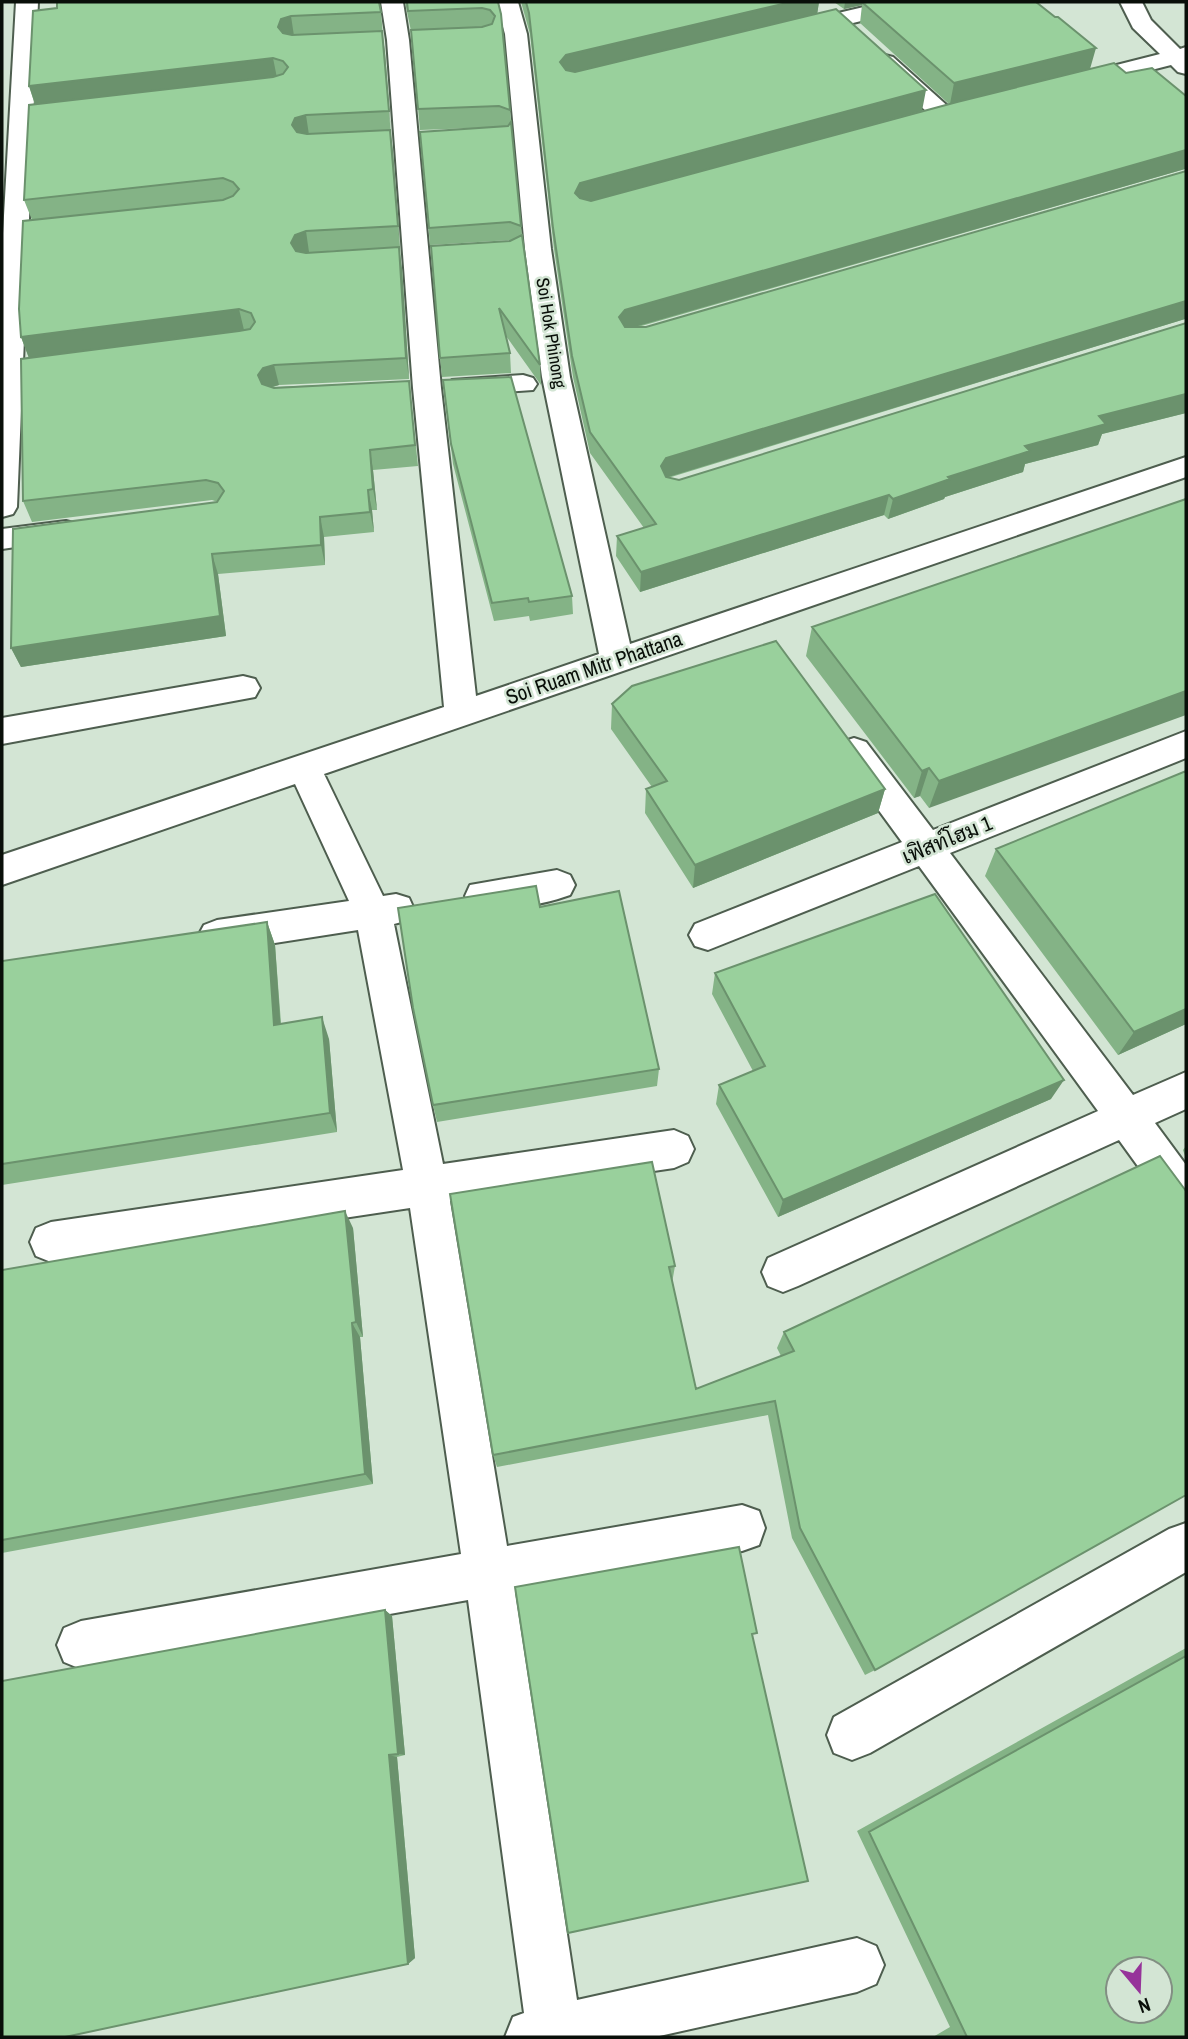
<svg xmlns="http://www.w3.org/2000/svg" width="1188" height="2039" font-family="'Archivo Narrow',Sarabun,sans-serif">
<rect width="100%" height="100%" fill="#d3e5d4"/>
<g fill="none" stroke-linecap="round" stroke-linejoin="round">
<g stroke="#4e5e4f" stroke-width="4">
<path id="minor" d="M16,2h22l-21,505 -4,7 -11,3v-266z
M381,2h22l6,38 32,348 35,308 123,-42 -57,-277 -17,-128 -20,-215 -9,-32h22l9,32 24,215 19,128 60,267 556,-187v20l-862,297 59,122 13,-2 13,4 5,11 -5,11 -15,4 49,240 231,-34 14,6 6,13 -6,13 -14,6 -224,33 57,345 235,-41 17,6 6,17 -6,17 -17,6 -227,41 62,408 280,-62 19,8 8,19 -8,19 -19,8 -202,45h-150l8,-20 11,-4 -56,-413 -387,69 -17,-7 -7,-17 7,-17 17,-7 380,-67 -51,-346 -359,54 -15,-6 -6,-14 6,-14 15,-6 352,-52 -45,-240 -141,22 -13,-5 -6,-11 6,-11 13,-5 132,-19 -54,-117 -293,101v-30l442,-148 -31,-319 -26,-348z
M885,2h37l-3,5 -124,30 -8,-2 -3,-5 3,-5z
M1120,2h22l9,18 29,29 6,-2v27l-8,-2 -7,-7 -98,25 -8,-2 -4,-5 4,-5 95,-24 -27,-26z
M885,55l8,2 59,53 4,5 -4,5h-16l-59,-53 -3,-5 3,-5z
M523,375l10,3 4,6 -4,6 -71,5 -10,-3 -4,-6 4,-6z
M66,521l11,3 4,7 -4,7 -75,11v-20z
M243,676l12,3 5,9 -5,9 -253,47v-26z
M1186,731v27l-236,95 183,242 53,-23v37l-31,14 31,42v52l-15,-5 -52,-72 -321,146 -15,6 -15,-6 -6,-14 6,-14 330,-147 -179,-245 -211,84 -13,-4 -6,-11 6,-11 207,-82 -60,-82 -5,-9 5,-9 12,-4 12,4 67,88z
M557,870l13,5 5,10 -5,10c-25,9 -76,20 -100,12l-5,-11 5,-11z
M1186,1523v49l-316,181 -18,7 -18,-7 -7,-18 7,-18 335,-188z"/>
</g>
<use href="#minor" fill="#fff" fill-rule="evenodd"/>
</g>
<path fill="#84b386" d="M405,2h93l12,108 12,126 18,129 1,20 -35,-49 4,17 1,20 -69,4 -2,-19 70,-117 2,-1 -82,5 -10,-113 80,-5 -80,3 -9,-99z
M521,2h298l-2,12 105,97 -283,77 310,-84 -89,-81 2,-18 -18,4 -10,-7h202l54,67 36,4 60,23v74l-1,-1 -547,158h8l540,-156v149l-1,-1 -517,159 11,2 507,-157v90l-84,21 -4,11 -73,19 -2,8 -78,25 -1,2 -56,20 -4,-4 -244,77 -24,-36 1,-20 27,-8 -54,-75 -17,-76 -19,-128 -24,-215z
M57,8l324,4 19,235 -72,4 74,17 7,111 -130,6 -6,2 136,-6 9,85 -45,4 4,40h-5l2,22 -50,5 1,28 -107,9 8,62 -205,31 -10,-19 207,-146 -6,-2 -180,22 -9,-21 6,-143 -8,-21 11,-117 -8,-20 11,-95 -6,-19z
M443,380l129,216 1,18 -43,7 -1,-5 -35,5 -41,-157z
M1186,499l-257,309 -9,-12 -6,2 -108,-142 6,-29z
M612,704l273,85 -7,24 -185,75 -48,-75 1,-24 6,-2 -41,-58z
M1186,771v253l-68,31 -133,-179 11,-27z
M540,907l119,162 -2,17 -220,36 -4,-17z
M267,922l8,23 6,78 48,16 8,93 -335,53v-224z
M715,973l336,126 -273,118 -62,-113 3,-19 34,-14 -41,-77z
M1186,1146v13l-3,-9z
M1160,1156l-285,514 -10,5 -73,-137 -24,-123 -271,52 -4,-12 159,-293 23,104 -3,17 24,106 85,-33 -4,-8 7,-16z
M353,1228l10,109h-3l13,147 -371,69v-283z
M385,1610l7,6 13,139 -8,2 18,201 -7,6 -343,73z
M1186,1648v389h-253l17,-10 -93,-196z"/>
<path fill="#6b926d" d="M791,2h28l-2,13 -251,60 -6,-13 6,-7z
M845,2h30l-12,1 -1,2 -18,4z
M291,16l3,20 -9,4 -7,-13 3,-8z
M382,31l3,21 6,80 -2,-21z
M1096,48l-6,21 -140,35 4,-21z
M273,58l4,20 -241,29 -7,-21z
M926,90l-4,21 -342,93 -5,-11 5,-10z
M306,115l3,20 -13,11 -4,-21 3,-7z
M390,130l3,21 7,96 -2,-21z
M1186,150l-1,19 -561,161 -5,-13 6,-7z
M306,231l3,21 -14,12 -4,-21 4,-8z
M399,247l3,21 7,111 -3,-21z
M1186,301v16l-1,2 -520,159 -4,-12 5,-8z
M239,309l5,21 -215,28 -8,-21z
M274,365l5,20 -11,3 -5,8 -5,-21 5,-7z
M1186,394v19l-84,21 -4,11 -73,19 -2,8 -78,25 -1,2 -56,20 5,-20 206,-83z
M370,450l3,20 4,40 -4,-21z
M368,490l4,20 2,22 -4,-20z
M889,495l-5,20 -244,77 1,-20z
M320,517l4,20 1,28 -4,-20z
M212,554l6,20 8,62 -205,31 -10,-19z
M1186,691v24l-257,93 10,-27z
M929,768l-9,28 -6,2 8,-27z
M885,789l-7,24 -185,75 2,-23z
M267,922l8,23 7,101 -8,-21z
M1186,1009v15l-68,31 16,-23z
M322,1017l7,22 8,93 -7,-19z
M1064,1080l-13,19 -273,118 5,-17z
M345,1211l8,17 10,109 -7,-15z
M352,1323l8,14 13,147 -8,-10z
M385,1610l7,6 13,139 -7,-1z
M389,1755l8,2 18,201 -7,6z"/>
<path fill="#99d09c" stroke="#6b926d" stroke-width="2" fill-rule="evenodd" d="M57,2h322l2,10 -90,4 -10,3 -3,8 5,6 9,2 90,-4 7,80 -83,4 -11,3 -3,7 5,7 10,2 83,-4 8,96 -92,5 -11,4 -4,8 5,8 10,2 93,-6 7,111 -132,7 -11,3 -5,7 4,9 12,4 135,-7 6,64 -45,5 3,39 -5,1 2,22 -50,5 1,28 -109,9 8,62 -209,32 2,-119 204,-27 7,-11 -6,-8 -12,-3 -183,21 -2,-142 218,-28 11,-2 5,-7 -4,-9 -12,-4 -218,28 -2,-28 4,-88 200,-21 10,-4 6,-7 -6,-7 -10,-4 -199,22 5,-95 244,-28 10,-3 5,-7 -5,-6 -10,-3 -244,28 4,-75 24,-3z
M407,2h91l3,12 9,96 -11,-4 -81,3 -7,-79 71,-3 10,-3 3,-8 -5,-6 -8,-2 -74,3z
M526,2h265l-225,53 -6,7 6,8 9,2 261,-63 90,81 -346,93 -5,10 5,5 11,3 366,-99 157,-39 12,10 26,-5 34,28v54l-561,160 -6,7 6,10h21l540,-156v130l-520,157 -5,8 5,11 13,3 507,-157v71l-87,22 7,8 -81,22 5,5 -82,26 2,2 -57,20 -4,-4 -248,77 -24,-36 39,-12 -66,-92 -18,-76 -19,-128 -24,-215z
M867,2h169l19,15h3l38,31 -142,35 -91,-80z
M511,122l10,104 -11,-4 -81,6 -9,-96 88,-6z
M522,235l18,130 -41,-57 11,45 -70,5 -9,-112 79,-5z
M511,377l61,219 -43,6 -1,-4 -36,5 -41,-159 -8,-64z
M1186,499v192l-247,90 -10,-13 -7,3 -110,-144z
M776,641l109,148 -190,76 -49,-76 21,-8 -55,-77 20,-18z
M1186,771v238l-52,23 -138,-183z
M536,886l4,21 79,-16 40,178 -226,36 -20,-97 -15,-100z
M935,894l129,186 -281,120 -64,-115 46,-19 -50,-93z
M267,922l7,103 48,-8 8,96 -328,51v-203z
M1160,1156l26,35v304l-311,175 -75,-142 -25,-127 -282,54 -43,-261 202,-32 23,104 -6,1 27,122 98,-38 -10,-19z
M345,1211l11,111 -4,1 13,151 -363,66v-270z
M739,1547l18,86 -5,1 56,247 -240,52 -53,-346z
M385,1610l13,144 -9,1 19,209 -343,73h-63v-356z
M1186,1656v381h-219l-98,-205zM1118,1969h42v42h-42z"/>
<g text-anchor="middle" stroke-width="5" stroke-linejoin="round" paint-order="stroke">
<g font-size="18" fill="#090f09" stroke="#d3e5d4">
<text transform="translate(551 333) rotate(81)" y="6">Soi Hok Phinong</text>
</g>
<g font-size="21" fill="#090f09" stroke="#d3e5d4">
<text transform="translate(594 668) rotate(-19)" y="7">Soi Ruam Mitr Phattana</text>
<text transform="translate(947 840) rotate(-22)" y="7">เฟิสท์โฮม 1</text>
</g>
</g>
<rect width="1188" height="2039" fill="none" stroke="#090f09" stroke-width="7"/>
<g transform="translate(1139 1990) rotate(161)"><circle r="33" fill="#d3e5d4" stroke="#828f83" stroke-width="2"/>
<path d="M0-5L12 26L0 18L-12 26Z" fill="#96339a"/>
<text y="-10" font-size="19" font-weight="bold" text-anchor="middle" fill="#090f09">N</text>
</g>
</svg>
